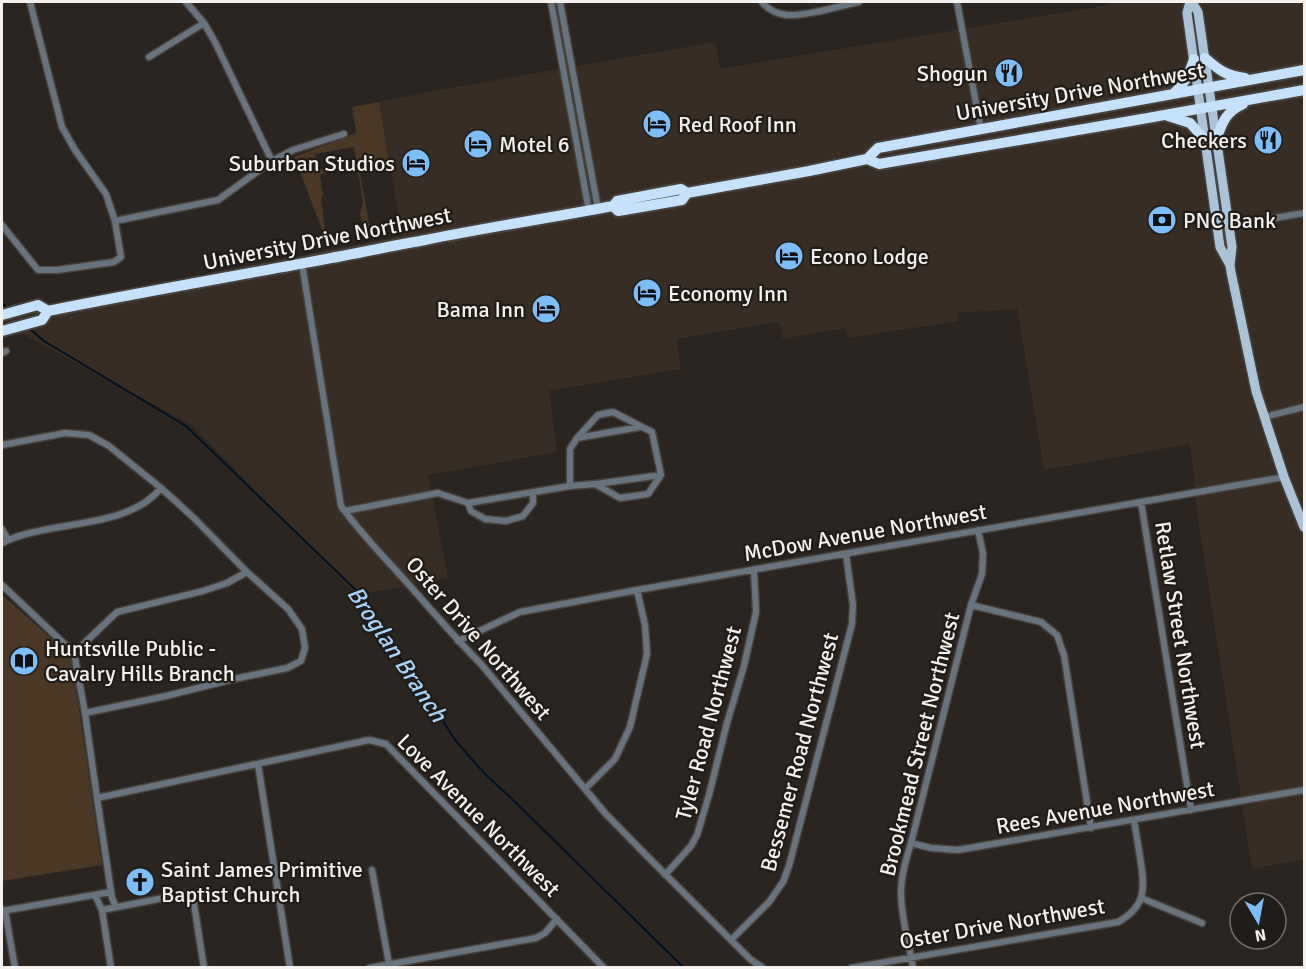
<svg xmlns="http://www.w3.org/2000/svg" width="1306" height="969" font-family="Signika,sans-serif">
<rect width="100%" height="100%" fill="#2a2521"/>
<path fill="#372d24" d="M1108,2h196v857l-52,10 -57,-371v-16l-5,-38 -146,26 -27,-161 -60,4 1,8 -109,17 -3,-10 -63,11 -4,-17 -102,17 4,30 -132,22 8,61 -129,23 20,103 -92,17 -164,-170 -171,-92 -18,-20 399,-77 -23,-134 54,-11 282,-49 5,27 388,-64z"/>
<path fill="#4a3725" d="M379,102l10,60 -30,6 12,66 -6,1 -5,-20 3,-13 -9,-55 -39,7 2,14 -10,2 6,-3 -2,-6 -13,4 -4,-8 62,-24 -4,-26z
M301,168l2,5 11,-4 15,1 1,3 -4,-1 -6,3 3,21 -2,1 4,34h4v12h-2l-28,-74z
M2,595l66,58 4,8 30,204 -100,16z"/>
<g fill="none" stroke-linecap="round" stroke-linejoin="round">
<path stroke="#001021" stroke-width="2" d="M2,303l6,6
M30,329l14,12 142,85 177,171 25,44 25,35 10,13 32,51 30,34 25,23 174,171"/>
<g stroke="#46423e" stroke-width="9">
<path id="street" d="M186,2l18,21 11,19 57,119
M551,2l38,209
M560,2l38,207
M762,2c6,8 19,14 29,13 23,0 46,-9 68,-13
M957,2l24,128
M149,57l55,-34
M115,221l103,-21 54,-39 21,-11 51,-16
M2,225l36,45h19l57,-8 7,-5 -6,-36 -9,-27 -31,-44 -13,-23 -32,-125
M1229,226l75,-13
M302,264l39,242c18,25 40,48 61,71 26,29 51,59 79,87l124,149 39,40 106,106 13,9
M2,353l4,-2
M1264,417l40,-10
M2,445l63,-12 24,2 20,11 52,42 33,30 53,54 41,37 14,20 3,19 -4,13 -14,7 -53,11 -68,17 -81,17
M596,484l65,-9
M570,486v-37l7,-11 63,-11
M1141,502l50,308
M468,503l3,8 14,8 21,2 17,-5 10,-13v-11
M345,511l93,-18 30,10 102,-17 25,-2 25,14 28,-4 13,-19 -9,-43 -39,-20 -15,3 -21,23
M2,529l6,11
M2,543c47,-24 124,-12 159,-55
M2,585l72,68 11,60 12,85 15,100 4,9
M971,605l70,17 16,13 7,20 27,173
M458,641l62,-29 117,-22 647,-113
M74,653l43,-41 86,-21 24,-8 20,-11
M258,764l32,204
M585,789l30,-30 15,-32 17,-73 -2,-29 -8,-35
M97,798l272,-58 17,4 218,224
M911,843l20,5 27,2 346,-60
M372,870l17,94
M665,875l26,-29 6,-11 12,-40 18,-72 17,-57 12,-54 -2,-42
M95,895l7,15 9,58
M1141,898l61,25
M5,910l10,58
M102,910l87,-17 5,11 10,64
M2,911l109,-19
M731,940l38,-38 14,-20 6,-16 63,-242 1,-19 -7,-51
M369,968l167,-30 9,-5 12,-14
M851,968l267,-46c29,-16 27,-35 22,-65 -2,-12 -4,-25 -6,-37
M913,968c-4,-24 -12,-51 -12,-75 0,-17 5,-33 10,-50l60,-238 11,-31 1,-21 -5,-23"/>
</g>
<g stroke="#46423e" stroke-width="12">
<path id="primary" d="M1190,2l-3,11 33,234 10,18 1,7 25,119 28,86 20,50
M1192,2l6,10 34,235 -2,18"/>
</g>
<g stroke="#46423e" stroke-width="14">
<path id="highway" d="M1205,58c14,12 21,18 40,20
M1173,94c12,-11 16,-18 21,-35
M1168,116l22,7 16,18
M1217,137c6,-16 9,-25 26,-33
M867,159l12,5 263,-45 162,-29
M613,206l5,5 64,-11 5,-7
M2,315l36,-10 10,6c94,-19 188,-35 283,-53 29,-5 59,-12 89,-17 64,-13 129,-23 193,-35l4,-5 64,-12 6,4 122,-22 58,-12 11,-11 426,-78
M2,331l40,-11 6,-9"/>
</g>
<use href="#street" stroke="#69737e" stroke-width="6"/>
<use href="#primary" stroke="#abc2d7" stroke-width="9"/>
<use href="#highway" stroke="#c6e1fb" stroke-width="10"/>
</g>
<defs>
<g id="restaurant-disc" transform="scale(1.5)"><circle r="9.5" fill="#7dbef9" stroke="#201c17"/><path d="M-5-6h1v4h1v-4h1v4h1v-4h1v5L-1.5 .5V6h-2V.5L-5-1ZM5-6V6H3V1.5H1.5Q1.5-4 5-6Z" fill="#111"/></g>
<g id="hotel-disc" transform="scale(1.5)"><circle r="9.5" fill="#7dbef9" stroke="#201c17"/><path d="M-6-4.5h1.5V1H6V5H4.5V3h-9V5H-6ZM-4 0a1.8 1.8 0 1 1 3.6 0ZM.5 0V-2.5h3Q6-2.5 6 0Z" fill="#111"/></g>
<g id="bank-disc" transform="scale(1.5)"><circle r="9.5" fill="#7dbef9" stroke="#201c17"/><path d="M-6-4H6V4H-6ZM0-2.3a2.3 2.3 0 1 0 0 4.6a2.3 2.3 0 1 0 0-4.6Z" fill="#111"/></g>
<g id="library-disc" transform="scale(1.5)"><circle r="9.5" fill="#7dbef9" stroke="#201c17"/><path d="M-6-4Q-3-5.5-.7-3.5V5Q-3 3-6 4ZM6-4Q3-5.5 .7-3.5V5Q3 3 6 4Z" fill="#111"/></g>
<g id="church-disc" transform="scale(1.5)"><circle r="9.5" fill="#7dbef9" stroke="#201c17"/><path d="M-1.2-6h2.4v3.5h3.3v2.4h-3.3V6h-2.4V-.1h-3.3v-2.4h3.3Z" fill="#111"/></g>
</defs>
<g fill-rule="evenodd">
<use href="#restaurant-disc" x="1009" y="73"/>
<use href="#hotel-disc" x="657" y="124"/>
<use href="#restaurant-disc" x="1268" y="140"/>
<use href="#hotel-disc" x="478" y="144"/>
<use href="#hotel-disc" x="416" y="163"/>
<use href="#bank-disc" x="1162" y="220"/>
<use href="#hotel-disc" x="789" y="256"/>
<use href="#hotel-disc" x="647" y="293"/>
<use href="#hotel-disc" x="546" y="309"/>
<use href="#library-disc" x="24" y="661"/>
<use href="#church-disc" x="140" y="882"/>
</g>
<g text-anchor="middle" stroke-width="4.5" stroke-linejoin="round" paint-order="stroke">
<g font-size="22" fill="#f5f1ee" stroke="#201c17" text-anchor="start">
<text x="988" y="81" text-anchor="end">Shogun</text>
<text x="678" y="132">Red Roof Inn</text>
<text x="1247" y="148" text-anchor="end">Checkers</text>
<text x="499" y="152">Motel 6</text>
<text x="395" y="171" text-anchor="end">Suburban Studios</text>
<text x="1183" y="228">PNC Bank</text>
<text x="810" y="264">Econo Lodge</text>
<text x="668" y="301">Economy Inn</text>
<text x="525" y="317" text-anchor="end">Bama Inn</text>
<text x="45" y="656">Huntsville Public -<tspan x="45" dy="25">Cavalry Hills Branch</tspan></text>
<text x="161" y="877">Saint James Primitive<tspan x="161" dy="25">Baptist Church</tspan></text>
</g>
<g font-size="22" fill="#f5f1ee" stroke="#201c17">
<text transform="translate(1080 91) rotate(-10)" y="8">University Drive Northwest</text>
<text transform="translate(327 238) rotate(-11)" y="8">University Drive Northwest</text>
<text transform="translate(865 532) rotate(-10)" y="8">McDow Avenue Northwest</text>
<text transform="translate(1181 635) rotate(81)" y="8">Retlaw Street Northwest</text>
<text transform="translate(479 638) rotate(49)" y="8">Oster Drive Northwest</text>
<text transform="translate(708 723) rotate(-75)" y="8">Tyler Road Northwest</text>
<text transform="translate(919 744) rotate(-76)" y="8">Brookmead Street Northwest</text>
<text transform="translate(799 752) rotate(-75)" y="8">Bessemer Road Northwest</text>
<text transform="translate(1105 807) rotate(-10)" y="8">Rees Avenue Northwest</text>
<text transform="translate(479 815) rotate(45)" y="8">Love Avenue Northwest</text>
<text transform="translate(1002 923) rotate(-10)" y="8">Oster Drive Northwest</text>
</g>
<g font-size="24" font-style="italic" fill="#a7d4fe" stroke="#201c17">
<text transform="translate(397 654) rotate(56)" y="8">Broglan Branch</text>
</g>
</g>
<rect width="1306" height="969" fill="none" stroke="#f5f1ee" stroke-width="6"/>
<g transform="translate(1258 921) rotate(170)"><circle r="28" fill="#201c17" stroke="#75716d" stroke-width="1.5"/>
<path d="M0-4.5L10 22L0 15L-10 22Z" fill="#7dbef9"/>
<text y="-9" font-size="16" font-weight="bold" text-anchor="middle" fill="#f5f1ee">N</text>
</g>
</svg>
